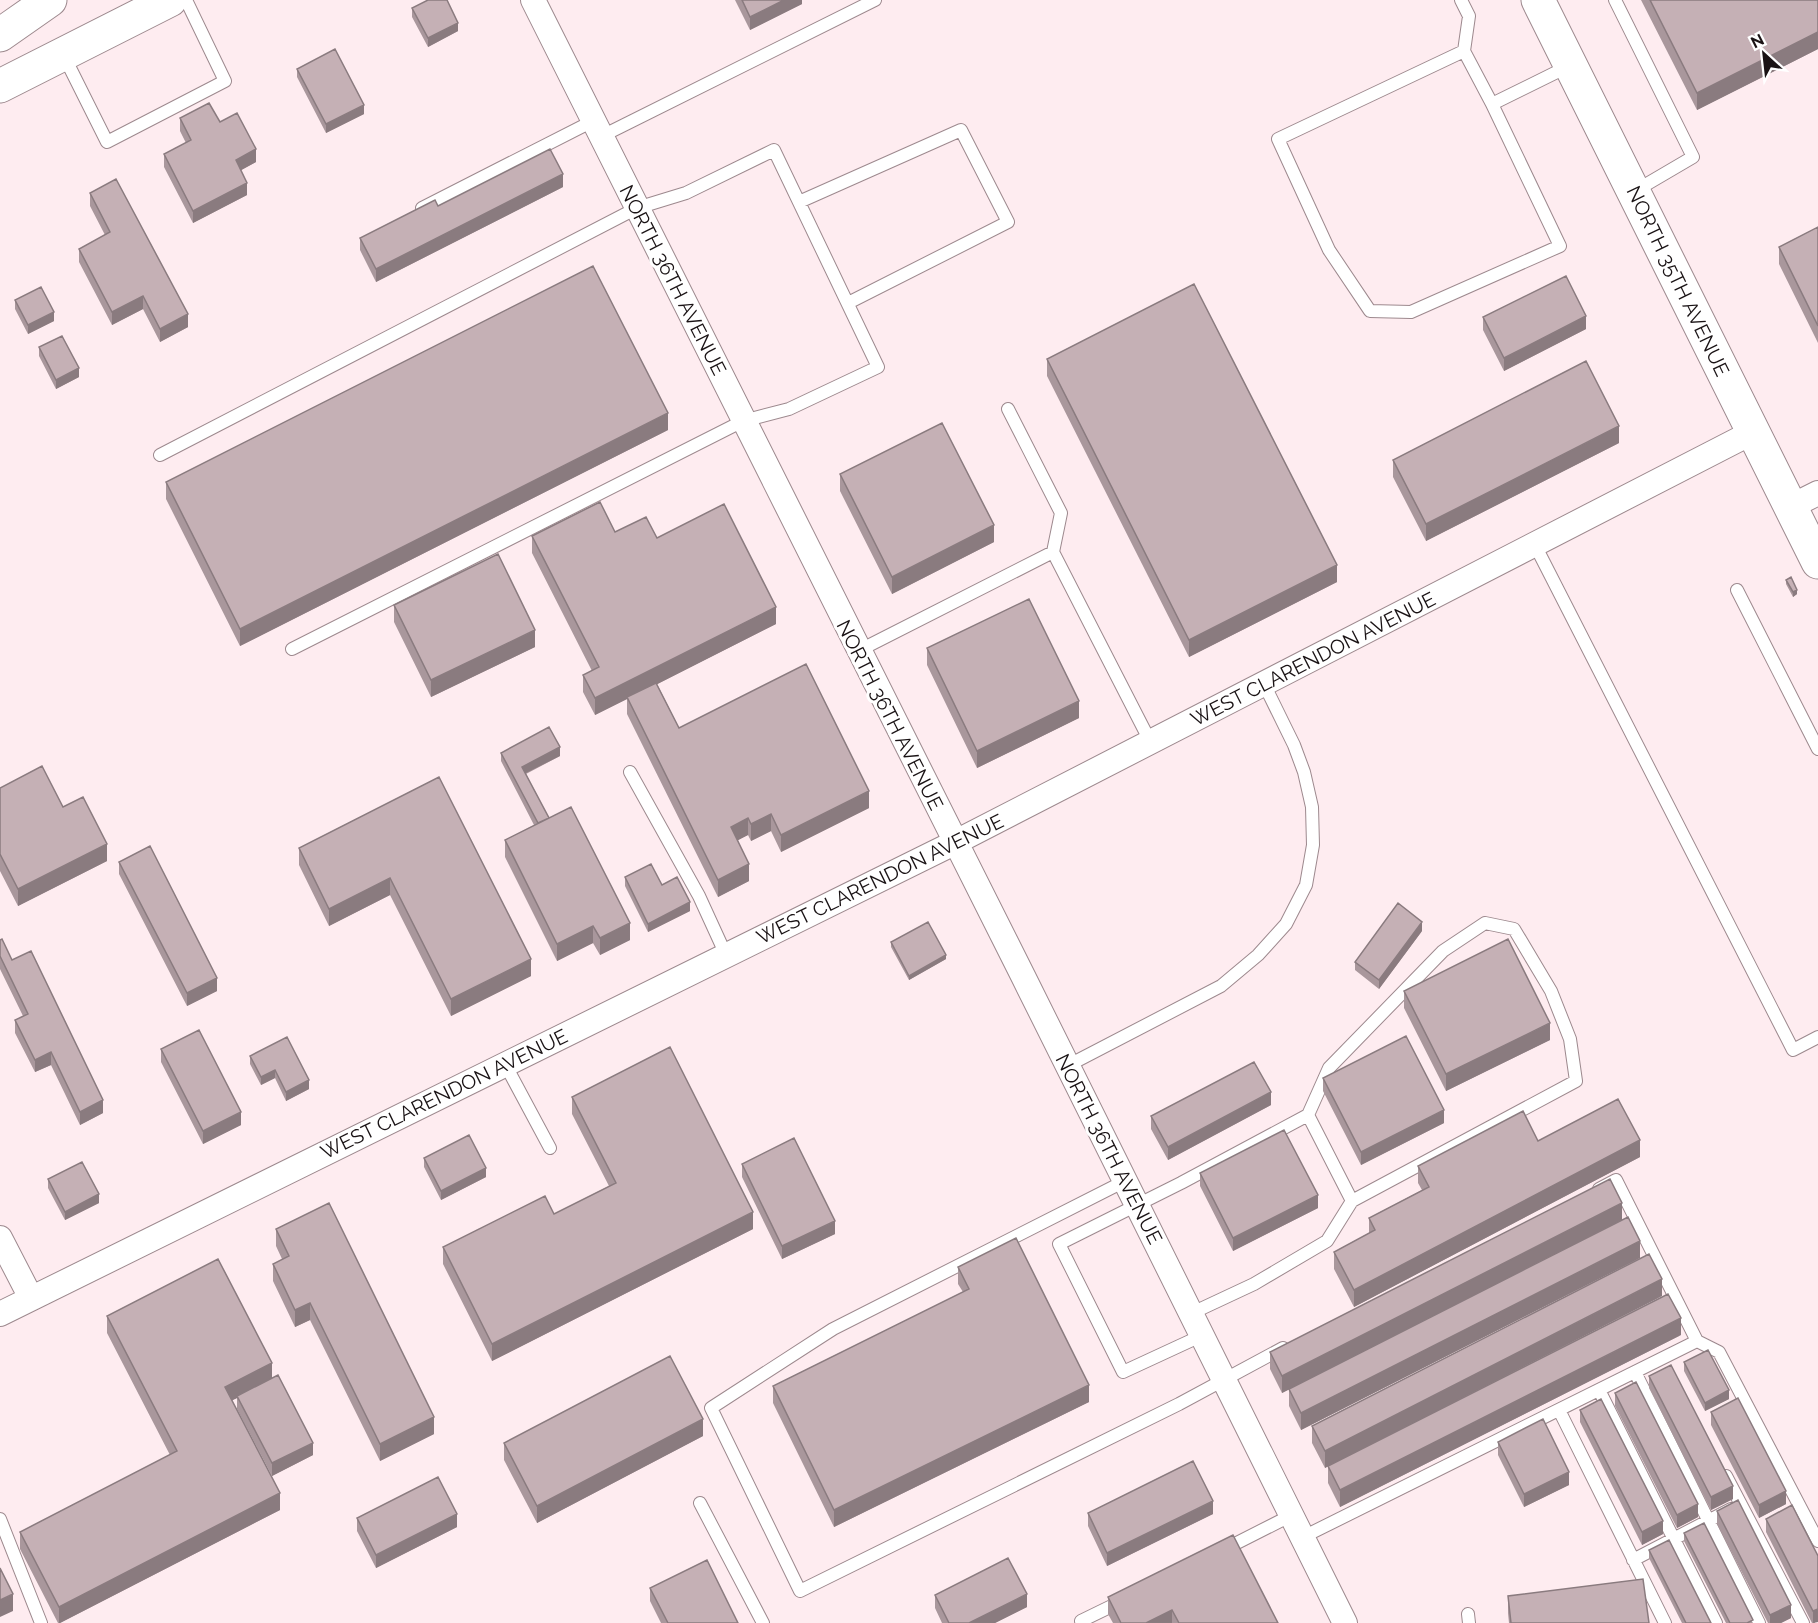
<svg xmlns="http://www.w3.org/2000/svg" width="1818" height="1623" font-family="Raleway,sans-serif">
<rect width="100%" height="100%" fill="#feecf0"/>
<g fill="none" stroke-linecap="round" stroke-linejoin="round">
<g stroke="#9d898e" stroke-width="14">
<path id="lane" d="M1461,0l8,16 -5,35
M1615,0l78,157 -58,34
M64,56l43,86 118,-61 -39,-81
M1492,104l-28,-53 -186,88 51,111 41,61 41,1 149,-66 -68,-142 77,-38
M602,136l273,-136
M799,202l162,-72 47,92 -160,81
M422,208l171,-87
M1008,409l53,104 -8,39
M160,455l477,-247 49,-15 88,-43 104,217 -89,42 -46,12 -451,228
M1535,545l258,505 25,-13
M1737,590l81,159
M858,651l195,-99 98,191
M630,772l69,124 27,59
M505,1064l45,84
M1067,1066l154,-80 37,-31 28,-31 20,-39 7,-40 -1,-38 -8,-35 -10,-27 -30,-61
M1308,1115l21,-47 114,-117 42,-28 29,6 37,62 19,48 6,42 -224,120
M1125,1181l-292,148 -122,79 89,183 379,-187 104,-56
M1192,1313l62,-29 73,-43 25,-40 -44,-86 -127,68 -122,61 64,128 80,-37
M1697,1341l22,11 99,189
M1635,1372l124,251
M1599,1390l117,233
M1559,1410l106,213
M1726,1476l77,147
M700,1503l63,120
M0,1519l41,104
M1303,1537l394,-196 -81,-161 -17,9
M1223,1550l69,-35
M1633,1560l98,-51
M1468,1614l1,9
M1081,1621l41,-20"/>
</g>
<g stroke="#9d898e" stroke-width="26">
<path id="street" d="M533,0c270,542 545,1080 812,1623
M1790,507l28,-14
M0,1238l31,60
M0,1314l954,-471 799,-411"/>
</g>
<g stroke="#9d898e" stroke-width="35">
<path id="secondary" d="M1538,0l280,562
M0,35l50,-35
M0,86l170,-86"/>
</g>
<use href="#lane" stroke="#fff" stroke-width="12"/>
<use href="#street" stroke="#fff" stroke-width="24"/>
<use href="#secondary" stroke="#fff" stroke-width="33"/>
</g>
<path fill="#a9979c" d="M735,0h67v4l-52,26z
M1641,0h177v49l-121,61z
M412,8l46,23 -30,16 -16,-30z
M297,69l67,45 -38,19 -29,-56z
M180,118l40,4 36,40 -15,8 6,25 -54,28 -29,-56v-13l22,-11 -6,-12z
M563,187l-187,95 -16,-32v-12l78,-32z
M90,193l98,134 -28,15 -17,-33 -31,16 -33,-63v-13l26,-14 -15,-29z
M1818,227v116l-39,-79v-17z
M15,300l39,21 -26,13 -13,-25z
M1483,317l103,12 -82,42 -21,-41z
M39,347l40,30 -23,12 -17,-33z
M1047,359l290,223 -148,75 -142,-281z
M668,430l-428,216 -74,-147v-17z
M1619,443l-193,98 -33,-64v-17z
M840,474l154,68 -102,52 -52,-103z
M615,532l42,6 119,86 -119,60 22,44 190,80 -88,44 -10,-21 -20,10 -3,-6 -11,5 12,41 -31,16 -91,-183v-15l-32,16 -12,-23v-17l9,-4 -60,-118v-17z
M1786,580l11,14 -4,3 -7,-13z
M394,605l141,42 -104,50 -37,-75z
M927,648l152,70 -102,50 -50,-103z
M501,753l59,3 -34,18 23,44 81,122 -30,15 -7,-12 -36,18 -52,-104v-17l29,-15 -33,-64z
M439,777l92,199 -80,40 -61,-121 -61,31 -30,-61v-17z
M0,788l63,19 44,54 -89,45 -18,-35z
M119,862l98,129 -30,15 -68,-132z
M625,877l37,8 28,26 -42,21 -23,-46z
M1422,931l-43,58 -24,-19v-8z
M0,940l12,20 91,153 -23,12 -29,-60 -16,7 -20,-39v-13l8,-4 -23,-47z
M891,942l55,17 -37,21 -18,-33z
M1404,991l146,49 -104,51 -42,-83z
M161,1049l80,76 -38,19 -42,-82z
M250,1056l59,33 -23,12 -11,-23 -14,7 -11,-21z
M1323,1078l121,45 -83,42 -38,-74z
M572,1097l181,132 -261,132 -49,-97v-17l111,-33 55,-28 -37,-72z
M1271,1105l-103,55 -17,-31v-13z
M1538,1141l102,16 -286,150 -20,-38v-17l35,-19v-15l53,-28 -4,-7v-17z
M424,1158l62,19 -45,23 -17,-33z
M742,1164l93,70 -53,25 -40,-82z
M1200,1173l118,35 -85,43 -33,-65z
M48,1179l51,24 -34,17 -17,-32z
M1622,1220l-340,173 -12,-24v-17z
M276,1229l158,205 -54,27 -70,-141 -15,7 -22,-46v-17l9,-5 -6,-13z
M1640,1258l-339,172 -12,-24v-17z
M958,1267l131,135 -255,125 -61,-124v-17l190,-94 -5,-8z
M1662,1296l-206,105 225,-66 -341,172 -12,-24v-17l-3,2 -13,-25v-17z
M107,1316l165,62 41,77 -41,21 -35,-67v-11l-5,2 48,110 -220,113h-2l-38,-74v-17l150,-77 -63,-122z
M1684,1362l45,37 -24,12 -21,-40z
M1649,1376l84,123 -22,11 -62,-122z
M1615,1393l83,124 -21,11 -62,-122z
M1580,1410l83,124 -21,11 -62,-123z
M1711,1412l75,92 -27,14 -48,-93z
M703,1436l-166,87 -33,-63v-17z
M1498,1442l71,43 -45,22 -26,-52z
M1717,1511l74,107 -10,5h-13l-51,-99z
M1088,1513l125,1 -106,52 -19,-40z
M357,1518l100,9 -81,41 -19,-37z
M1766,1519l52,37 -3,67h-3l-46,-91z
M1684,1533l69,90h-27l-42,-82z
M1649,1550l62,73h-29l-33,-65z
M650,1588l88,35h-77l-11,-22z
M935,1595l92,12 -32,16h-53l-7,-15z
M1508,1596l141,27h-140l-1,-10z
M1108,1597l170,26h-165l-5,-9z"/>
<path fill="#8a7b7f" d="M784,0h18v4l-52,26v-13z
M458,23v8l-30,16v-9z
M1818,32v17l-121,61v-17z
M364,105v9l-38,19v-9z
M256,149v13l-20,11v-13z
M563,174v13l-187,95v-13z
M247,183v12l-54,28v-12z
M143,296v13l-31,16v-13z
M54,312v9l-26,13v-9z
M188,314v13l-28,15v-13z
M1586,316v13l-82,42v-13z
M79,368v9l-23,12v-9z
M668,413v17l-428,216v-17z
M1619,426v17l-193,98v-17z
M994,525v17l-102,52v-17z
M1337,565v17l-148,75v-17z
M1797,590v4l-4,3v-5z
M776,607v17l-148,75 -1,-2v2l-32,16v-17z
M535,630v17l-104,50v-17z
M1079,701v17l-102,50v-17z
M560,747v9l-38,19v-8z
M869,791v17l-88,44v-17z
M771,814v17l-20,10v-17z
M748,818v17l-17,9v-17z
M107,844v17l-89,45v-17z
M749,864v17l-31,16v-17z
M390,878v17l-61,31v-17z
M690,902v9l-42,21v-8z
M1422,922v9l-43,58v-9z
M630,923v17l-30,15v-17z
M593,926v17l-36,18v-17z
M946,955v4l-37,21v-4z
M531,959v17l-80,40v-17z
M217,978v13l-30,15v-13z
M1550,1023v17l-104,51v-17z
M51,1052v13l-16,7v-12z
M275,1070v8l-14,7v-8z
M309,1080v9l-23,12v-9z
M1271,1092v13l-103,55v-13z
M103,1100v13l-23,12v-13z
M1444,1110v13l-83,42v-13z
M241,1112v13l-38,19v-13z
M1640,1140v17l-286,150v-17z
M486,1168v9l-45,23v-9z
M99,1194v9l-34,17v-8z
M1318,1195v13l-85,43v-13z
M1622,1203v17l-340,173v-17z
M753,1212v17l-261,132v-17z
M835,1221v13l-53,25v-13z
M1640,1241v17l-339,172v-17z
M1662,1279v17l-337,172v-17z
M310,1303v17l-15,7v-17z
M1681,1318v17l-341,172v-17z
M272,1363v17l-35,16v2l-12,6v-17z
M1089,1385v17l-255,125v-17z
M1729,1390v9l-24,12v-8z
M434,1417v17l-54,27v-17z
M703,1419v17l-166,87v-17z
M313,1443v12l-41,21v-13z
M1569,1472v13l-45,22v-13z
M1733,1486v13l-22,11v-13z
M1786,1491v13l-27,14v-13z
M280,1493v17l-220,113h-1v-16z
M1213,1501v13l-106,52v-13z
M1698,1504v13l-21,11v-13z
M457,1514v13l-81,41v-13z
M1663,1521v13l-21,11v-13z
M13,1594v17l-13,6v-17z
M1027,1594v13l-32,16h-26z
M1791,1605v13l-10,5h-11v-8z
M1818,1609v13l-5,1v-12z
M1172,1610v13h-26z"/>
<path fill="#c5b0b5" stroke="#8a7b7f" stroke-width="1.5" d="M428,0h19l11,23 -30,15 -16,-30z
M742,0h42l-34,17z
M1650,0h168v32l-121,61z
M335,49l29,56 -38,19 -29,-55z
M209,103l11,19 17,-9 19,36 -20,11 11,23 -54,28 -29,-57 27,-14 -11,-22z
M550,149l13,25 -187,95 -16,-31 75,-38 3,6z
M116,179l72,135 -28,15 -17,-33 -31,16 -33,-63 31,-17 -20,-39z
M1818,227v99l-39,-79z
M593,266l75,147 -428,216 -74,-147z
M1566,276l20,40 -82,42 -21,-41z
M1194,284l143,281 -148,75 -142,-281z
M41,287l13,25 -26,13 -13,-25z
M62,336l17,32 -23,12 -17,-33z
M1586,361l33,65 -193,98 -33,-64z
M942,423l52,102 -102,52 -52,-103z
M600,502l15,30 31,-15 11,21 67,-34 52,103 -181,91 -12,-23 16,-8 -67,-131z
M498,554l37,76 -104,50 -37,-75z
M1791,577l6,13 -4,2 -7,-12z
M1029,599l50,102 -102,50 -50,-103z
M806,664l63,127 -88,44 -10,-21 -20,10 -3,-6 -17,9 18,37 -31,16 -91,-183 29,-14 23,45z
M549,727l11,20 -38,20 27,51 -11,5 -37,-70z
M42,766l21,41 20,-10 24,47 -89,45 -18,-35v-66z
M439,777l92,182 -80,40 -61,-121 -61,31 -30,-61z
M571,807l59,116 -30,15 -7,-12 -36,18 -52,-104z
M150,846l67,132 -30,15 -68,-131z
M651,864l11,21 15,-8 13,25 -42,22 -23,-47z
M1398,903l24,19 -43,58 -24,-18z
M928,922l18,33 -37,21 -18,-34z
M2,939l10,21 19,-9 72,149 -23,12 -29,-60 -16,8 -20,-40 13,-6 -28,-58v-16z
M1508,939l42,84 -104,51 -42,-83z
M199,1030l42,82 -38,19 -42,-82z
M1406,1036l38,74 -83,42 -38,-74z
M287,1037l22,43 -23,12 -11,-22 -14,7 -11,-21z
M670,1047l83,165 -261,132 -49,-97 102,-51 9,18 62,-31 -44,-86z
M1254,1062l17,30 -103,55 -17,-31z
M1618,1099l22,41 -286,150 -20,-38 41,-22 -6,-12 60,-31 -11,-21 105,-55 15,30z
M1284,1130l34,65 -85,43 -33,-65z
M469,1135l17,33 -45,23 -17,-33z
M794,1138l41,83 -53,25 -40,-82z
M82,1162l17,32 -34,18 -17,-33z
M1610,1179l12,24 -340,173 -12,-24z
M329,1203l105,214 -54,27 -70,-141 -15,7 -22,-46 16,-8 -13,-27z
M1628,1217l12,24 -339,172 -12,-24z
M1016,1238l73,147 -255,125 -61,-124 196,-97 -11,-22z
M1649,1254l13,25 -337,172 -13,-25z
M218,1259l54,104 -47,24 55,106 -221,114 -39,-75 157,-81 -70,-135z
M1668,1294l13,24 -341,172 -12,-24z
M1708,1350l21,40 -24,13 -21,-41z
M670,1356l33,63 -166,87 -33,-63z
M1671,1365l62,121 -22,11 -62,-121z
M278,1375l35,68 -41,20 -35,-67z
M1636,1382l62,122 -21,11 -62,-122z
M1738,1398l48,93 -27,14 -48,-93z
M1601,1399l62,122 -21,11 -62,-122z
M1543,1419l26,53 -45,22 -26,-52z
M1193,1461l20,40 -106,52 -19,-40z
M438,1477l19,37 -81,41 -19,-37z
M1738,1500l53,105 -21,10 -53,-104z
M1792,1505l26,51v53l-5,2 -47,-92z
M1704,1523l49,97 -6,3h-17l-46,-90z
M1233,1535l45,88h-99l-7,-13 -26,13h-25l-13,-26z
M1669,1540l42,83h-25l-37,-73z
M1008,1558l19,36 -58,29h-20l-14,-28z
M707,1560l31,63h-70l-18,-35z
M0,1568l13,26 -13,6z
M1643,1579l6,44h-138l-3,-27z"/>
<g text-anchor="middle" stroke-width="6" stroke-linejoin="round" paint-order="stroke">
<g font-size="20" fill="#191214" stroke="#fff">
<text transform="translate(673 280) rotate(63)" y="7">NORTH 36TH AVENUE</text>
<text transform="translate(1678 281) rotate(64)" y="7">NORTH 35TH AVENUE</text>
<text transform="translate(1313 659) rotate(-27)" y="7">WEST CLARENDON AVENUE</text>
<text transform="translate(890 715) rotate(63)" y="7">NORTH 36TH AVENUE</text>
<text transform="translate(880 879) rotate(-26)" y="7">WEST CLARENDON AVENUE</text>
<text transform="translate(444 1094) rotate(-26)" y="7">WEST CLARENDON AVENUE</text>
<text transform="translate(1109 1149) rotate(63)" y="7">NORTH 36TH AVENUE</text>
</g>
</g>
<g transform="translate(1764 54) rotate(333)" stroke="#ffffff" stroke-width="4.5" paint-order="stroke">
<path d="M0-4.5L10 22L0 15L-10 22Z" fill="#191214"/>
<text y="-9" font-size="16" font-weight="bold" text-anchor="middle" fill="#191214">N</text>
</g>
</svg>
